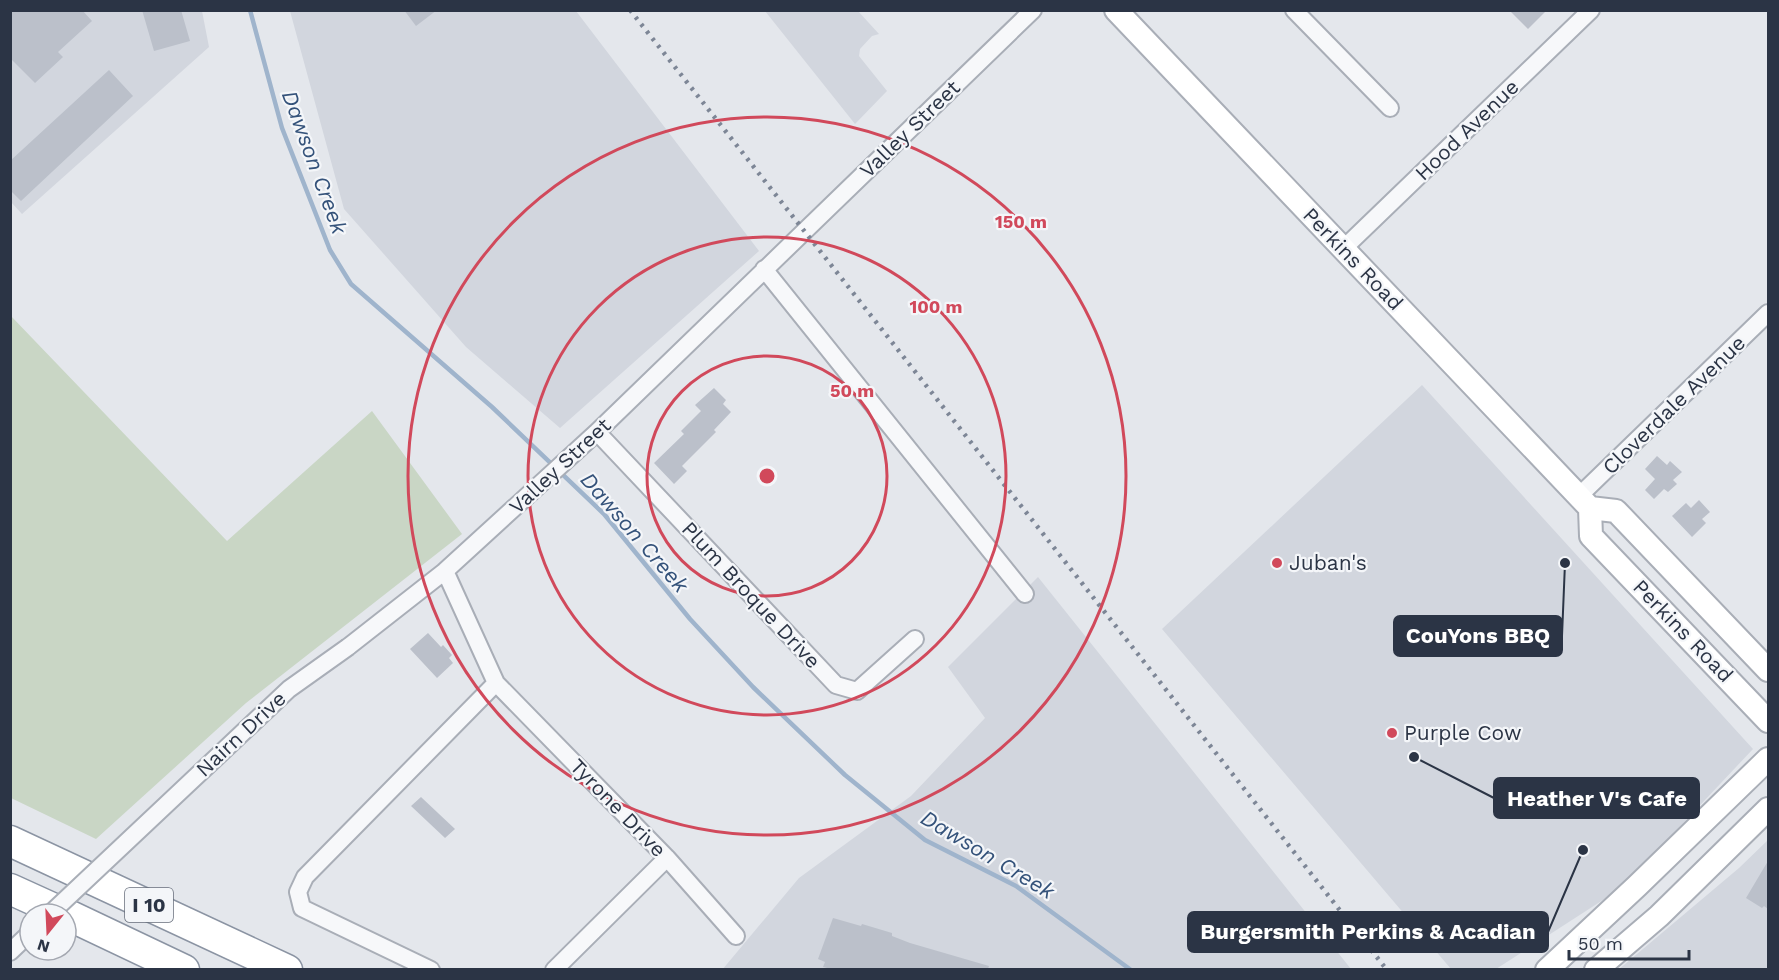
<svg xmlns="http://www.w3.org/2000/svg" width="1779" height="980" font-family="'Work Sans',sans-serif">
<rect width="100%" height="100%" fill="#e4e7ec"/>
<path fill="#d2d6de" d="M11,11h191l7,36 -187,167 -11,-12z
M290,11h286l183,240 -199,177 -94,-81 -122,-138z
M765,11h93l21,23 -7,2 -12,13 -1,7 28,35 -32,33z
M1422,385l331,364 -130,138 -127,82h-45l-289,-340z
M1038,577l313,392 -629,1 77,-92 112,-82 74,-78 -37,-51z
M1768,840v129l-150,1 121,-102z"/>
<path fill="#c9d6c5" d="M10,315l217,226 145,-130 90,123 -216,169 -150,136 -85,-41z"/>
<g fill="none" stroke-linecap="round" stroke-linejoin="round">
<path stroke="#9fb4cc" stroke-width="4.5" d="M250,10l32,118 48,122 21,34 141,123 112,107 86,105 63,68 92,88 80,65 91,46 115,84"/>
</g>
<path fill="#bbc0ca" d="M10,10h72l10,11 -34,31 5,5 -28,26 -25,-25z
M142,10h39l9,31 -36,10z
M404,10h33l-21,16z
M1509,10h38l-19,19z
M109,70l24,26 -112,105 -11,-11v-29z
M714,388l12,12 -3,4 8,8 -17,18 2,2 -34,34 5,5 -13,13 -20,-21 30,-29 -3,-3 20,-20 -6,-6z
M1657,456l10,9 3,-4 12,11 -9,8 4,4 -9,8 -4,-3 -10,10 -9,-9 10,-11 -10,-10z
M1699,500l11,12 -8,7 4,4 -14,14 -20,-21 14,-13 5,5z
M428,633l13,14 2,-2 9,10 -3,3 4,5 -16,15 -27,-29z
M421,797l34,32 -10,9 -34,-32z
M1768,861v48l-4,-3 -2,2 -16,-10z
M833,918l28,8 1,-2 30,9v3l18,7 79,23 -1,3h-157l-8,-2 2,-5 -7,-3z"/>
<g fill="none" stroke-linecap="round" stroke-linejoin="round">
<g stroke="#a9aeb7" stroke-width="20">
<path id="street" d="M1294,10l96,98
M1343,249l248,-239
M764,269l261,325
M597,432l239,253 21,6 58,-52
M1579,496l189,-183
M348,647l97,-76
M496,683l171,175 69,78
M10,952l20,-19
M431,970l-129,-62 -4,-16 7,-15 191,-194 -51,-112 151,-138 437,-423
M554,970l113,-112"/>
</g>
<g stroke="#a9aeb7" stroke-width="26">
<path id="secondary" d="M1116,10l474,498 1,28 177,185
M1590,508l26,3 152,159
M1547,970l90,-84 131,-127
M1596,970l63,-54 109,-107"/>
</g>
<g stroke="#8b94a3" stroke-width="33">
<path id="highway" d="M10,841l277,129
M10,889l55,25
M66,914l118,56"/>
</g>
<use href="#street" stroke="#f7f8fa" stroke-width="16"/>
<use href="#secondary" stroke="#fff" stroke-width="22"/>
<use href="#highway" stroke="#fff" stroke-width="30"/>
<path stroke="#7d8696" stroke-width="4.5" stroke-dasharray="3 6" stroke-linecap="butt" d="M630,10l757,960"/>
<g stroke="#a9aeb7" stroke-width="20" stroke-linecap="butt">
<path id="street-bridge" d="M50,914l239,-225 59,-42"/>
</g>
<use href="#street-bridge" stroke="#f7f8fa" stroke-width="16"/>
</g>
<g fill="none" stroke="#d1495b" stroke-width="3">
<circle cx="767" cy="476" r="120"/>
<circle cx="767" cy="476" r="239"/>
<circle cx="767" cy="476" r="359"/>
</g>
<g fill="#d1495b" stroke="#f4f6f9" stroke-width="2">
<circle cx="1277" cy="563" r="6"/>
<circle cx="1392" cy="733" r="6"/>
</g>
<g text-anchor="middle" stroke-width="4.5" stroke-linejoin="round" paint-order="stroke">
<rect fill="#f4f6f9" stroke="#676e7b" stroke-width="1.5" x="125" y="888" width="48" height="34" rx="4.5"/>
<g font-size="20" font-weight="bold" fill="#2b3445">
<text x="149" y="912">I 10</text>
</g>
<g font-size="21" fill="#2b3445" stroke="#f4f6f9">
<text transform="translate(910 129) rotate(-44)" y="7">Valley Street</text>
<text transform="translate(1467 130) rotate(-44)" y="7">Hood Avenue</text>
<text transform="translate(1353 259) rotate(46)" y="7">Perkins Road</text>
<text transform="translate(1674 405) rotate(-44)" y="7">Cloverdale Avenue</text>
<text transform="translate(560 466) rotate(-43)" y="7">Valley Street</text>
<text transform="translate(751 595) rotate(47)" y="7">Plum Broque Drive</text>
<text transform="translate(1683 631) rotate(46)" y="7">Perkins Road</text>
<text transform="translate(241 734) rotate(-43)" y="7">Nairn Drive</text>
<text transform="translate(618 808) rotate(46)" y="7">Tyrone Drive</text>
</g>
<g font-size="21" fill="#2b3445" stroke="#f4f6f9" text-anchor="start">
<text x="1289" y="570">Juban's</text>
<text x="1404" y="740">Purple Cow</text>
</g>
<g font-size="22" font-style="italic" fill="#34527a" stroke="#f4f6f9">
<text transform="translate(315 162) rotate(70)" y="8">Dawson Creek</text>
<text transform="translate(635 532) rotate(49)" y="8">Dawson Creek</text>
<text transform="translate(988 854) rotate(31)" y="8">Dawson Creek</text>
</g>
</g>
<circle cx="767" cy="476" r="9" fill="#d1495b" stroke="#f4f6f9" stroke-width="3"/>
<g font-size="18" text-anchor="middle" font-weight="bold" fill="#d1495b" stroke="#f4f6f9" stroke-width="4.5" stroke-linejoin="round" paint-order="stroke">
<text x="1021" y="228">150 m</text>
<text x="936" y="313">100 m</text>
<text x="852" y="397">50 m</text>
</g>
<path fill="none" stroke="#2b3445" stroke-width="2" d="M1565 563L1562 636M1414 757L1494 798M1583 850L1548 932"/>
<g fill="#2b3445" stroke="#f4f6f9" stroke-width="2">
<circle cx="1565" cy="563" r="6"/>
<circle cx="1414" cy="757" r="6"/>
<circle cx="1583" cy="850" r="6"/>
</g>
<g fill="#2b3445" stroke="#2b3445" stroke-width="2">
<rect x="1394" y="616" width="168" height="40" rx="6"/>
<rect x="1494" y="778" width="205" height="40" rx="6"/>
<rect x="1188" y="912" width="360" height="40" rx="6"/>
</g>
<g font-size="22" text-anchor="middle" font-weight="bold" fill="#fff">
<text x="1478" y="643">CouYons BBQ</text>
<text x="1597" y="806">Heather V's Cafe</text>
<text x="1368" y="939">Burgersmith Perkins &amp; Acadian</text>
</g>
<rect width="1779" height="980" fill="none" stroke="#2b3445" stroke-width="24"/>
<g transform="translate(48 932) rotate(198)"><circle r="28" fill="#f4f6f9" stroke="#a4a8b1" stroke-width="1.5"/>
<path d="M0-4.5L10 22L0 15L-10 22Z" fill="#d1495b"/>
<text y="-9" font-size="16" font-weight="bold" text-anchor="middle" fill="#2b3445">N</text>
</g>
<path d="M1569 950v9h120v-9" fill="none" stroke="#2b3445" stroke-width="3"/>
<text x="1578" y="950" font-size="18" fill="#2b3445" stroke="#f4f6f9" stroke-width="4.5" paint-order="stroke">50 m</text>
</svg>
